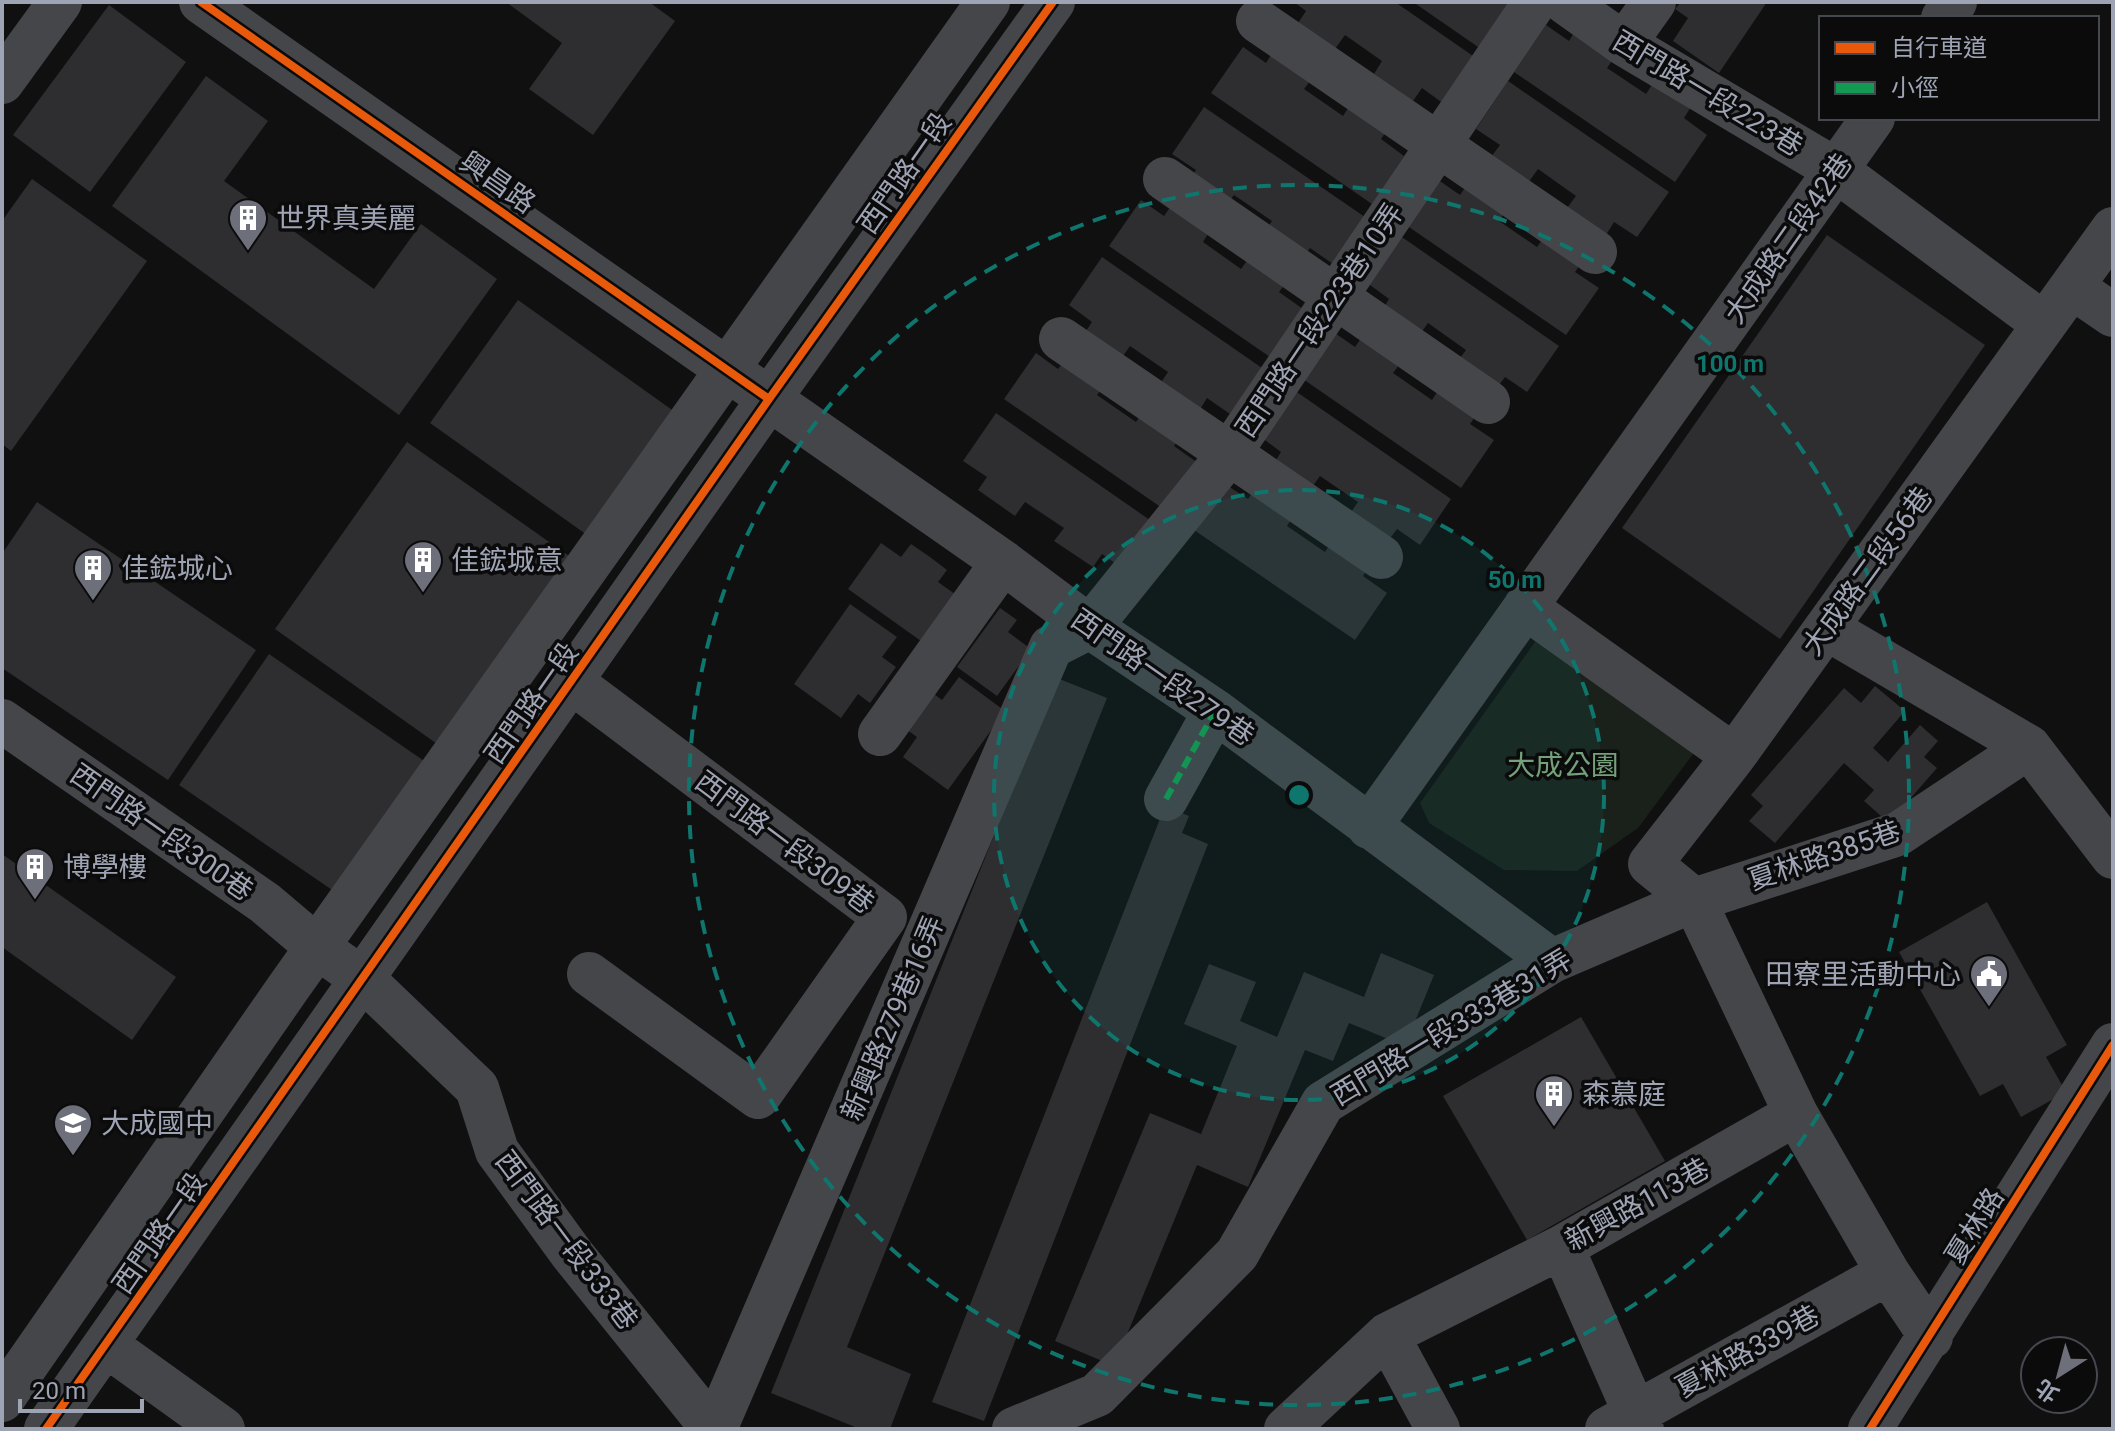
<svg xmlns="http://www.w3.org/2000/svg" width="2115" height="1431" font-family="Roboto,'Noto Sans TC',sans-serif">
<rect width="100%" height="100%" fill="#101011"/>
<path fill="#1a211b" d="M1540,635l159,111 -61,82 -61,43 -73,-1 -75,-47 -9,-20z"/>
<path fill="#2e2e31" d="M506,2h143l26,19 -82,114 -64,-46 33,-46z
M1294,2h101l81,56 -32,46 -22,-16 -9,13 -39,-27 8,-13 -37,-26 -10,14 -37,-26 8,-12z
M1413,2h101l-33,47z
M1681,2h86l-48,71 -46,-32 15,-23 -13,-9z
M109,5l77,57 -96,130 -77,-57z
M1546,25l23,16 8,-13 39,27 -9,13 39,26 9,-14 37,25 -8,13 23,17 -32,47 -161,-110z
M1243,47l23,16 8,-13 39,27 -9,12 39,27 9,-14 37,25 -8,12 23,17 -32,48 -161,-111z
M206,76l62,45 -44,60 150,108 47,-65 76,55 -98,136 -287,-209z
M1508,81l161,111 -32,45 -23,-15 -8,13 -39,-27 9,-12 -38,-27 -10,14 -37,-26 9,-12 -24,-16z
M1204,107l161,110 -32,47 -23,-16 -8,12 -39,-26 9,-13 -38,-26 -10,13 -37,-25 9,-13 -24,-16z
M32,179l115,82 -136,190 -9,-7v-223z
M1437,179l23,16 9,-13 39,26 -9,13 38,26 10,-14 37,26 -9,13 24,16 -33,47 -160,-110z
M1141,200l23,16 9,-13 38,26 -8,13 38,27 10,-14 37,25 -9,12 24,17 -33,48 -161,-111z
M1399,235l160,111 -32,46 -22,-15 -9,12 -39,-27 9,-12 -38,-27 -10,14 -37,-25 8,-13 -23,-17z
M1827,235l158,110 -205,294 -158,-111z
M1102,257l160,111 -32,46 -23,-16 -8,13 -39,-27 8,-12 -38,-26 -9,13 -37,-25 8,-12 -23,-17z
M518,300l164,117 -88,123 -164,-117z
M1332,331l23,16 9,-13 38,27 -9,12 39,27 9,-14 38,25 -9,13 24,16 -33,48 -161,-111z
M1036,353l22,16 10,-13 38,27 -9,12 39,27 9,-14 38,25 -9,13 24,17 -33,47 -161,-111z
M1291,388l160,111 -31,46 -23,-16 -9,12 -39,-26 9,-13 -38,-26 -10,14 -37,-25 8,-13 -23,-17z
M996,413l161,112 -32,45 -23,-16 -9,13 -39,-26 10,-13 -39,-26 -10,14 -37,-26 9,-13 -24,-16z
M407,442l165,116 -132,188 -165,-117z
M1225,484l23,15 9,-12 38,26 -8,13 38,26 9,-14 38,25 -9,13 24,17 -32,47 -161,-110z
M37,502l219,148 -88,130 -166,-112v-114z
M881,543l20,14 10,-13 19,13 17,13 -9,12 24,17 -34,47 -80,-57z
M850,604l47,33 -15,20 14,10 -26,36 -12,-9 -17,24 -47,-34z
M1000,608l17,12 -9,12 23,17 -34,47 -40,-29z
M269,654l161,111 -89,131 -162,-111z
M959,677l46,34 -57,79 -45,-33 14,-20 -14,-10 27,-36 12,9z
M1057,678l50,20 -260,649 64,27 -21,55h-30l-89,-36z
M1875,686l30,25 -32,37 15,14 32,-37 18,16 -14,16 13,11 -48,55 -25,-22 10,-11 -30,-27 -69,80 -26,-22 14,-15 -12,-11 93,-107 17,15z
M1165,806l24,10 -7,17 26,11 -224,577 -52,-19z
M2,854l174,123 -44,63 -130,-93z
M1987,902l80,143 -21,12 20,35 -45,25 -18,-33 -23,12 -81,-144z
M1381,953l53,22 -29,71 -56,-23 -16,38 -28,-11 -57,137 -51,-22 -83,201 -59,-25 95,-228 51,21 36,-88 -53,-22 25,-60 47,18 -16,39 37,16 27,-65 60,25z
M1581,1017l84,144 -138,79 -84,-144z"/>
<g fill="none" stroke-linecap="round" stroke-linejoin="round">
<path stroke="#44464a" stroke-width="44" d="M201,2l802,560 87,65 125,84 337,250
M1565,2l59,42 212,126 208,154
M1943,18l12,-16
M1258,21l337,231
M1624,44l30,-42
M2,82l58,-80
M1165,179l323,223
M2072,287l41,28
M1061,339l320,218
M1525,607l209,149
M1826,628l203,119
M573,683l312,234 -127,180 -169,-123
M2,721l263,182 52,44 47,33 113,108 20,63 75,103 141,175
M880,734l123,-172
M1166,799l49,-88
M1369,827l504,-709
M1796,1114l92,159 43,64
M1562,1247l80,182
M1387,1335l51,94
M106,1345l117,84
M2,1400l286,-412 700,-986
M46,1429l723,-1030 284,-397
M715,1429l336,-782 39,-20 139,-173 306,-452
M1014,1429l83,-34 140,-141 86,-151 229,-142 142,-61 204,-66 131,-87 84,110
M1286,1429l101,-94 175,-88 234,-133 -102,-214 -44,-36 84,-108 379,-527
M1607,1429l281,-156
M1870,1429l243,-384"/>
<path stroke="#139951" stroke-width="6" stroke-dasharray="12 6" stroke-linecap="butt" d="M1166,799l49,-88"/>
<g stroke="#0b0b0c" stroke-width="13">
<path id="cycleway" d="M201,2l568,397
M46,1429l723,-1030 284,-397
M1870,1429l243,-384"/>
</g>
<use href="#cycleway" stroke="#e8590c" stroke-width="8"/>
</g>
<circle cx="1299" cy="795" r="305" fill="#0f766e" fill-opacity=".12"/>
<g fill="none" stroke="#0f766e" stroke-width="4" stroke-dasharray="14 10">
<circle cx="1299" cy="795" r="305"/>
<circle cx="1299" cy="795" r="610"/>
</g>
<defs>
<g id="building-pin" transform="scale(2)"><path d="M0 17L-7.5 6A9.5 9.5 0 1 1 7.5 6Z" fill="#6d707b" stroke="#0b0b0c"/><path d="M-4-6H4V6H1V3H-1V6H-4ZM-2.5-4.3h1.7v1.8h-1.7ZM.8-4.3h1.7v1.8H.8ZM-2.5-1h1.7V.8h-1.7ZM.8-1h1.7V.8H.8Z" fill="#fff"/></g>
<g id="civic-pin" transform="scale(2)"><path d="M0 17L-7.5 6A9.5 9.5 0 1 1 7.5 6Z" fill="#6d707b" stroke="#0b0b0c"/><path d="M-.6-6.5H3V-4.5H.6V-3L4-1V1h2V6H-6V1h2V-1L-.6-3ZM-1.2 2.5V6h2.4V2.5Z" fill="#fff"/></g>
<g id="school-pin" transform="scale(2)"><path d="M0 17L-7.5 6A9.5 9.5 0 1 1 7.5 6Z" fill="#6d707b" stroke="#0b0b0c"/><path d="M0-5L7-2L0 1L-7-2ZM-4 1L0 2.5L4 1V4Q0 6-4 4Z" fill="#fff"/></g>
</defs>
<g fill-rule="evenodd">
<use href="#building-pin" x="248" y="218"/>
<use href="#building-pin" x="423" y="560"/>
<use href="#building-pin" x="93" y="568"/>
<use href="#building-pin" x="35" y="867"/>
<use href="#civic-pin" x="1989" y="974"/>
<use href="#building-pin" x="1554" y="1094"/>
<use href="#school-pin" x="73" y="1123"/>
</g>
<g text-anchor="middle" stroke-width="7" stroke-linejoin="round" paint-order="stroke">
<g font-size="28" fill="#9fa4b4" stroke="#0b0b0c">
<text transform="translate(1708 93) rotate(31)" y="10">西門路一段223巷</text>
<text transform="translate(904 173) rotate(-55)" y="10">西門路一段</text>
<text transform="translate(498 182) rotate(35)" y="10">興昌路</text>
<text transform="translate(1788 238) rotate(-55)" y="10">大成路二段42巷</text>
<text transform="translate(1319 320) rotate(-56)" y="10">西門路一段223巷10弄</text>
<text transform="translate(1867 571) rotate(-54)" y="10">大成路二段56巷</text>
<text transform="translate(1163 677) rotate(35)" y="10">西門路一段279巷</text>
<text transform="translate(531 703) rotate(-55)" y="10">西門路一段</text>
<text transform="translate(162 832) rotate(35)" y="10">西門路一段300巷</text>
<text transform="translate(785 842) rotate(37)" y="10">西門路一段309巷</text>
<text transform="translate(1824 855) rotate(-19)" y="10">夏林路385巷</text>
<text transform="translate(892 1018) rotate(-67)" y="10">新興路279巷16弄</text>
<text transform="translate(1451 1027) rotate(-31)" y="10">西門路一段333巷31弄</text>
<text transform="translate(1637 1204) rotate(-29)" y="10">新興路113巷</text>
<text transform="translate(1974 1226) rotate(-58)" y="10">夏林路</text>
<text transform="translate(159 1233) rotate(-55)" y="10">西門路一段</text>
<text transform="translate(567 1240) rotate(53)" y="10">西門路一段333巷</text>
<text transform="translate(1747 1351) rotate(-29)" y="10">夏林路339巷</text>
</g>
<g font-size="28" fill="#9fa4b4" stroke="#0b0b0c" text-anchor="start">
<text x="276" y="228">世界真美麗</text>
<text x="451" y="570">佳鋐城意</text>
<text x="121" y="578">佳鋐城心</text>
<text x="63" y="877">博學樓</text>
<text x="1961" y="984" text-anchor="end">田寮里活動中心</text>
<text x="1582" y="1104">森慕庭</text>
<text x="101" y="1133">大成國中</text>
</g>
<g font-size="28" fill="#74a17a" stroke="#0b0b0c">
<text x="1563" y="775">大成公園</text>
</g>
</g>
<circle cx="1299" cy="795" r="12" fill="#0f766e" stroke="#0b0b0c" stroke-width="4"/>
<g font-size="24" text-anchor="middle" font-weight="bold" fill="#0f766e" stroke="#0b0b0c" stroke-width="7" stroke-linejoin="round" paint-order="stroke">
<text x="1730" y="372">100 m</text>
<text x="1515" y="588">50 m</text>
</g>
<rect width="2115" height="1431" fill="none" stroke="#9fa4b4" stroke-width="8"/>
<rect x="1819" y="16" width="280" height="104" fill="#0b0b0c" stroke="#46484f" stroke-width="2"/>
<rect x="1835" y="42" width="40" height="12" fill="#e8590c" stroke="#46484f" stroke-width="2"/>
<text x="1891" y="56" font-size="24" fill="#9fa4b4">自行車道</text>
<rect x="1835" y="82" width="40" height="12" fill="#139951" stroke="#46484f" stroke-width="2"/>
<text x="1891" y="96" font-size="24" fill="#9fa4b4">小徑</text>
<g transform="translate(2059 1375) rotate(216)"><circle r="38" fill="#0b0b0c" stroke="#46484f" stroke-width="2"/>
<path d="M0-6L14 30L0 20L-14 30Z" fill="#6d707b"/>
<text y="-12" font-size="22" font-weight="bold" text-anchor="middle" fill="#9fa4b4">北</text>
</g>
<path d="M20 1399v12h122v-12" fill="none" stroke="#9fa4b4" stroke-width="4"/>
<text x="32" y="1399" font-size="24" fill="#9fa4b4" stroke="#0b0b0c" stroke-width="6" paint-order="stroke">20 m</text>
</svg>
